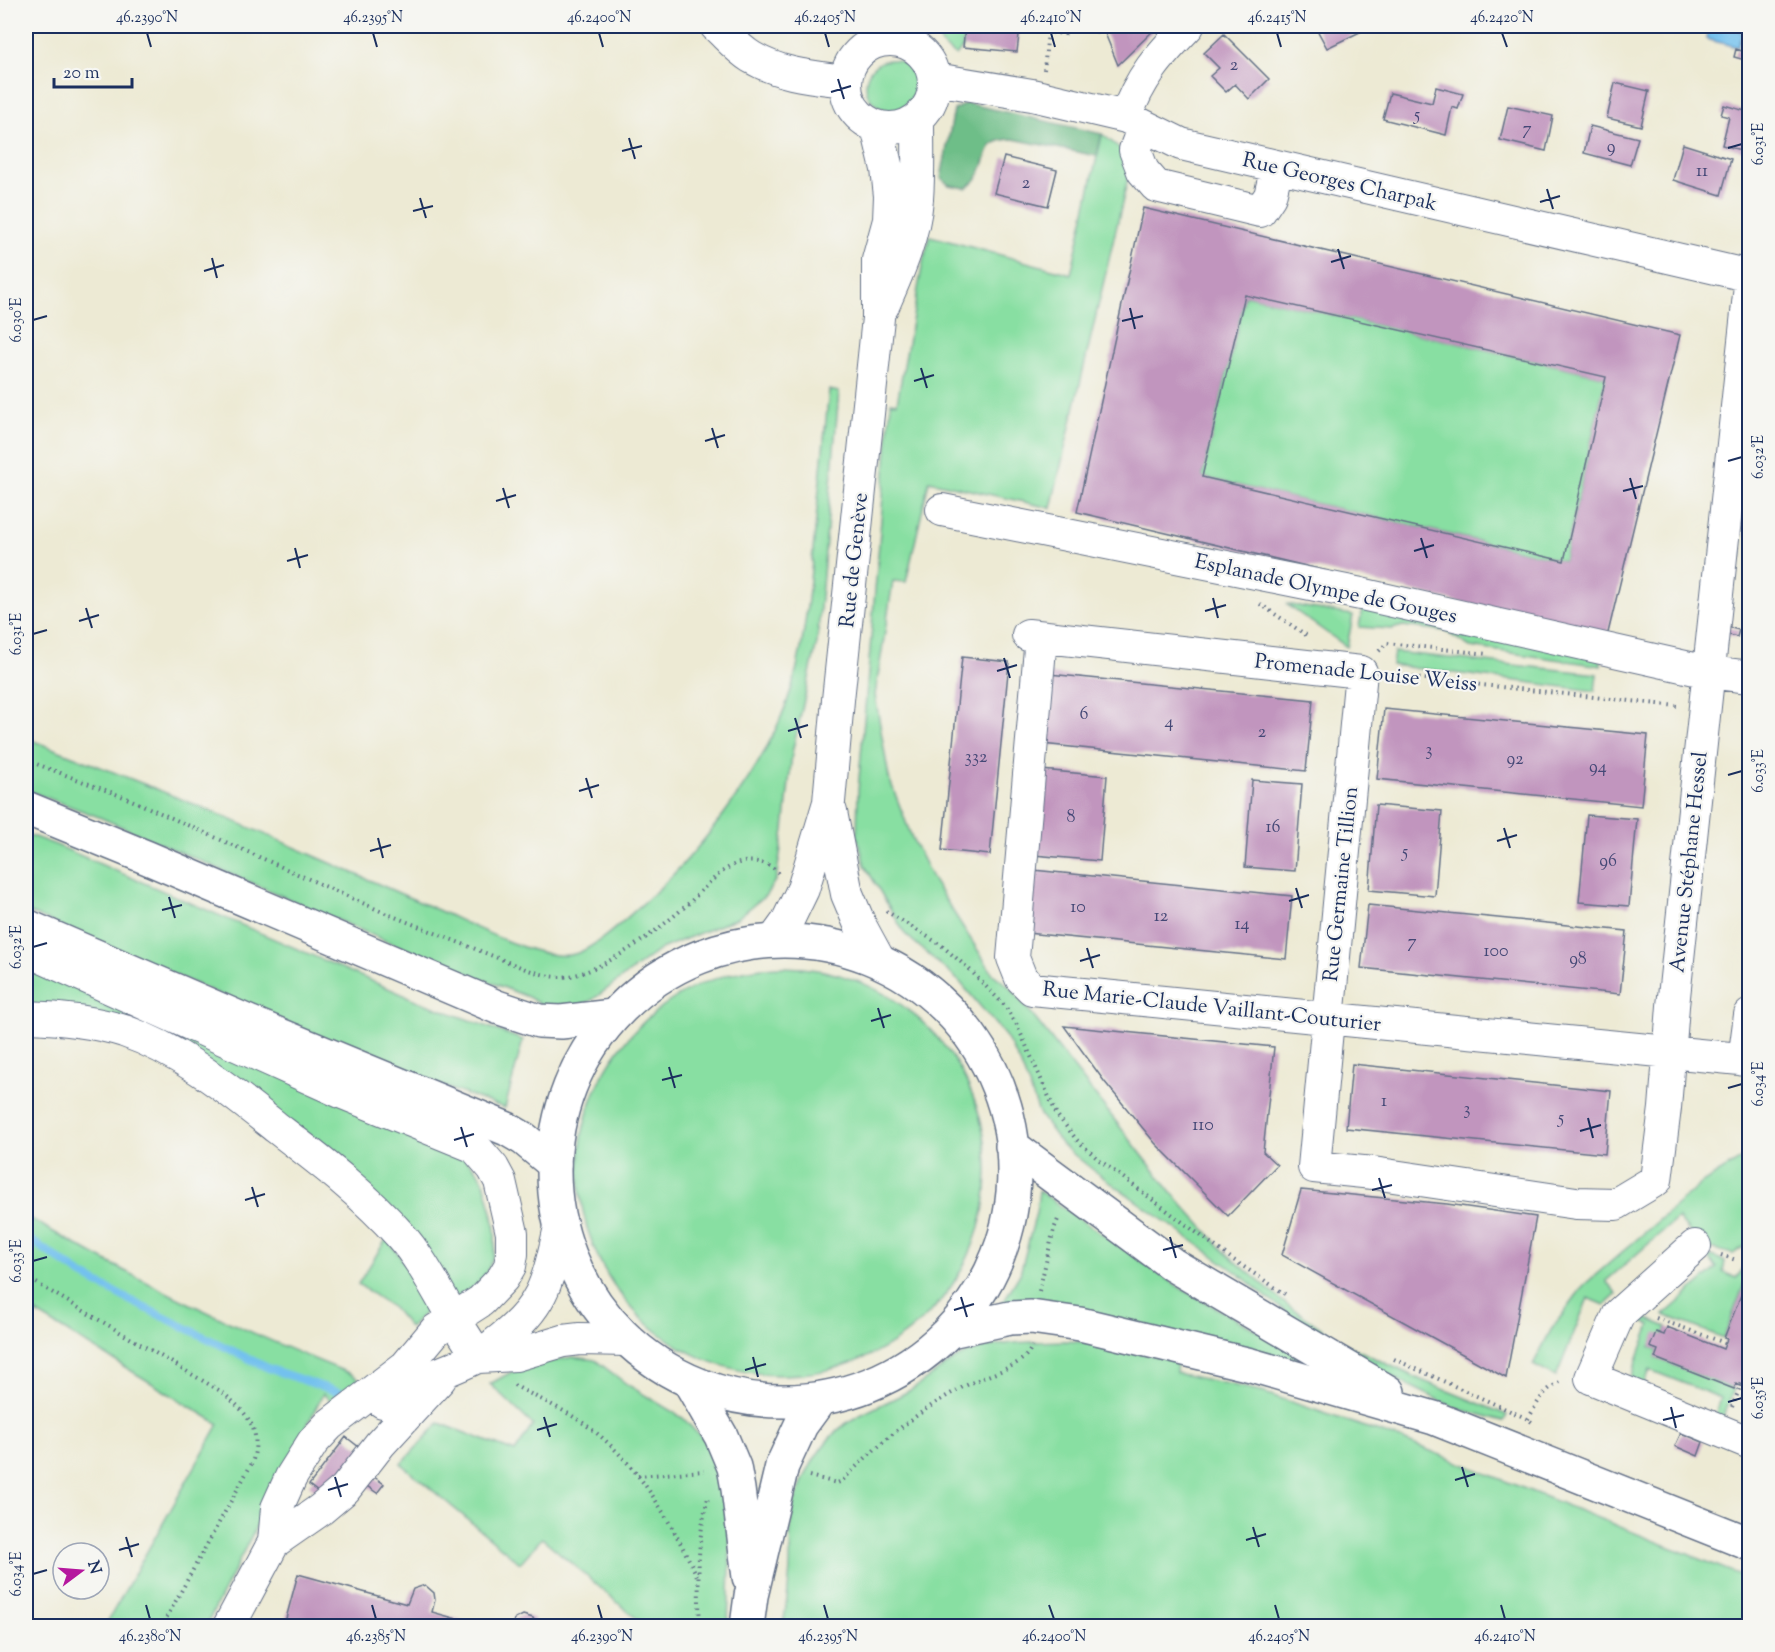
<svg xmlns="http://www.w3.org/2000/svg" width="1775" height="1652" font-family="'Sorts Mill Goudy',serif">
<rect width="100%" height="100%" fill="#f6f6f2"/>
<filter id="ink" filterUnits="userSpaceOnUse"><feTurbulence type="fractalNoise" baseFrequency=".0167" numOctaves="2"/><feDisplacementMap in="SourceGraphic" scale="12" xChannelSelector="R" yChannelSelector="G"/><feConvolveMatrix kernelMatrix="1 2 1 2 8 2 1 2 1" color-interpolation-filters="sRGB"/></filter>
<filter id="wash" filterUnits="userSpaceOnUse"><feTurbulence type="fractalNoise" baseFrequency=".008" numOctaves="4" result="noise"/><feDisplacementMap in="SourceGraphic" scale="24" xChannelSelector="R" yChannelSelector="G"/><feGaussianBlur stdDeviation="1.35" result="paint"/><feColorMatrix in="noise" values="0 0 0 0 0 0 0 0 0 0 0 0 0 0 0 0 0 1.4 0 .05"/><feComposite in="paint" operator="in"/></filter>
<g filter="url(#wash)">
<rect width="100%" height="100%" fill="#edead4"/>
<path fill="#88dfa2" stroke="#528780" stroke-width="1.5" d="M934,26h31l-2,21 -7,9 -14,-11z
M866 85a25 25 0 1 1 50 0a25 25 0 1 1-50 0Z
M1102,134l21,17 7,18 -79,339 -122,-27 -23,101 -13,-1 -18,114 14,83 23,60 22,44 59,92 18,14 161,205 54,60 56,48 61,42 78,37 86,35 -3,6 -49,-13 -98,-48 -86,-59 -32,-27 -142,-101 -35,-28 -22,-30 -20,-52 -14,-26 -46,-55 -55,-48 -40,-68 -8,-31 1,-44 33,-389 6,1 26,-141 7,-26 141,38z
M1245,295l361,82 -42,184 -362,-84z
M829,390l10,2 -22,251 -25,110 -8,77 -8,49 -10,16 -29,23 -76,31 -69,51 -13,6 -28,4 -23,-13 -142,-56 -287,-124 -73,-27v-52c93,36 186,72 277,113 46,20 92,40 137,60 31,14 98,49 130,44 23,-3 62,-42 80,-58 47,-42 104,-117 129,-175 24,-53 28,-114 34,-171 5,-54 11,-108 16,-161z
M1286,604l67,11 -6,32z
M1363,605l238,54v7l-131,-19 -25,-16 -42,-5 -11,3 -33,-2z
M1394,652l203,22 -2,17 -203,-26z
M26,834l30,11 362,156 105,39 -18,68 -114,-40 -365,-157z
M26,966l426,183c11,9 24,17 30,30 4,6 5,15 7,22 13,43 8,79 -36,98l-213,-213 -214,-78z
M579 1171a204 204 0 1 1 408 0a204 204 0 1 1-408 0Z
M1749,1154v89l-16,11 -31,-8 -24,-28 -72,63 11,13 -12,11 -17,-7 -32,79 -23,-12 18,-35 33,-45 118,-102z
M1039,1191l143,98 159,88 -341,-70 20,-33 16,-61z
M26,1216c103,61 213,114 325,158l19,13 -29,22 -18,-15 -117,232h-101l114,-202 -193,-117z
M387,1238l46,66 -23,24 -17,-20 -35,-24z
M1705,1254l20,7 -2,11 13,6 7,-9 6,2 -25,67 -60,-23 53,-47z
M1636,1314l31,13 -3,8 -14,12 8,3 -2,8 78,31 -12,30 -7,-3 6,-18 -71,-28 -7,17 -14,-5 21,-57 -18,-7z
M1066,1341l19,1 92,18 -1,13 80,17 147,50 347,139 -1,47h-966c3,-19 6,-39 7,-59 1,-25 -2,-48 7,-72 11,-29 27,-59 56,-76 19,-11 41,-19 61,-31 25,-16 39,-33 70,-40 27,-7 56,-6 82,-7z
M573,1357l22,3 33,25 55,33 14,15 17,13 15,58 1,61 -2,61h-83l-103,-88 -22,25 -119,-99 38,-41 76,29 18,-27 -43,-41 23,-13 23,-7z"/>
<path fill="#6ebe88" stroke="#447673" stroke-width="1.5" d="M966,103l136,31 -5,22 -84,-17c-33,1 -22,18 -36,39 -2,4 -7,7 -11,10l-17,-3 -8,-7 13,-68z"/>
<path fill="#73c1ee" stroke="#4778a6" stroke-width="1.5" d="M1709,26h11l21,5 1,4 -5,12 -31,-8z"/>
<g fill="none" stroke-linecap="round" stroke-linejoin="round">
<path stroke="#73c1ee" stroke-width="8" d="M26,1237l56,38 53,28 135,66 71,24 8,5"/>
</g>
<g id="blocks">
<path fill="#c195be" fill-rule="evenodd" d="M965,26h55l-3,26 -54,-5z
M1102,26h56l-40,39z
M1315,26h50l1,3 -39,19z
M1418,26h18l-14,7z
M1224,34l45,45 -20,20 -14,-15 -9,8 -16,-16 9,-8 -15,-15z
M1749,48v13l-15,-4 2,-8 12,4z
M1615,83l34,8 -8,35 -34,-8z
M1436,87l27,7 -5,15 -6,-2 -6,28 -63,-16 7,-26 42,10z
M1724,105l25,7 -1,40 -26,-7 7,-28 -8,-2z
M1508,106l45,10 -7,35 -46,-11z
M1590,126l48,12 -8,27 -46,-12z
M1683,144l48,15 -10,36 -48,-15z
M1004,157l53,13 -9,36 -54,-13z
M1143,208l537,127 -73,302 -530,-125zM1245,295l361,82 -42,184 -362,-84z
M1723,626l16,4 -2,7 -15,-4z
M962,657l47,5 -19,193 -48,-5z
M1049,674l264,26 -7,71 -264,-27z
M1384,709l264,26 -7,71 -264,-27z
M1041,770l66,6 -7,85 -66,-6z
M1252,780l50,4 -7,87 -50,-4z
M1376,805l66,6 -7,85 -66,-6z
M1587,815l50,4 -8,87 -50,-4z
M1033,870l259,26 -6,63 -259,-26z
M1368,905l259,26 -7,63 -259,-26z
M1064,1026l210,21 -11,105 14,13 -49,51 -73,-73 -51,-62z
M1352,1064l259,27 -6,63 -259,-26z
M1301,1190l146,14 89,13 -30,161 -224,-123z
M1749,1275v124l-7,-2 4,-9 -10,-4 -2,5 -79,-31 3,-8 -8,-3 6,-15 8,3 3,-8 56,22 4,-10 -3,-1z
M1681,1433l22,9 -5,14 -23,-10z
M346,1437l18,14 -37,48 -18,-14z
M374,1477l10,7 -7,9 -10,-7z
M298,1574l109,30 6,-15 12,-4 9,8 1,7 -3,12 50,14h-198z
M523,1615l10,3 4,8h-25l3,-7z"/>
</g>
</g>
<g filter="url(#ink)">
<use href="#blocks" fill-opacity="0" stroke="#647087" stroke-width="1.5"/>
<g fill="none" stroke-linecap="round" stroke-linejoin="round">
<g stroke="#647087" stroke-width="34">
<path id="minor" d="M716,26c11,10 22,23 35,31 30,18 62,20 95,24
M846 84a44 44 0 1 1 88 0a44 44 0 1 1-88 0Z
M935,79l97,16 94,22 55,27 569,132
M1126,117c13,-39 34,-62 62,-91
M1144,126l-9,24 8,21 13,15 104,25 10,-15 7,-29
M883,306c15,-34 31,-69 34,-107 2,-26 1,-53 1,-80
M942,510l419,84 347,78 42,5
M1028,635l333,37 -47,495 59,6 203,30 40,1 40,-24 9,-72 8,-102 77,-721
M1041,637l-28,321 8,20 11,11 718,71
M831,812l16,82 14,33 19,35
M774,940l13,-18 16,-33 26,-87 9,-102 40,-382v-58l11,-40 1,-24 -3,-27 -10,-42
M26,950l317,143 132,54 18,21 7,13 12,52v21l-2,12 -7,12 -22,23 -45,29 -30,36 -77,59 -16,17 -22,35 -14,31 -3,34
M26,1017c33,1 66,4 98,14 58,20 105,59 153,97 43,33 87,66 123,107 19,21 33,48 47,72 10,17 21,33 31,50
M1744,1060l6,-45
M1695,1246l-76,68 -28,64 159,65
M478,1357l38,-2 47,-14 17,-2 48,1
M383,1402c28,-20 62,-29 92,-44 10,-4 18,-13 26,-19 46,-36 47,-62 60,-116
M274,1542l46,-32 25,-21 35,-45 60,-65
M229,1626l45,-84 6,-20"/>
</g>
<g stroke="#647087" stroke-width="36">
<path id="major" d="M554 1171a230 230 0 1 1 460 0a230 230 0 1 1-460 0Z
M1012,1146l161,119 215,127
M950,1331l60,-13 21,-1 49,7 171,41 183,53 316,126
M691,1384l30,52 13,31 4,22 11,88
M747,1626l4,-30 31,-130 19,-41 19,-26"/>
</g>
<g stroke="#647087" stroke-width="36">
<path id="highway" d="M26,808l122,50 349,149 42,14 22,1 52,-6
M26,926l220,95 261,108 17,10 30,25"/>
</g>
<path stroke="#647087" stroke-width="4" stroke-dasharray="1.5 4.5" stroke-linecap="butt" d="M1036,26l30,2 -1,6 -17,-2 -4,38
M1066,28l35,4 1,-6
M1260,604l49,33
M1379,651l8,-8 101,11
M1389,675l288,31
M26,760l103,39 256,114 143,57c14,4 26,9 41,6 36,-5 94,-49 121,-74 13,-12 28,-31 46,-38 12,-5 34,-3 42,9
M886,911l55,34 28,24 36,37 12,19 40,90 20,25 21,19 134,100 53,35
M1721,1255l15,5
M26,1277l196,115c25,21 41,37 30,71l-90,163
M1039,1291l15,-62 5,-12
M1656,1318l69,25
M1394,1359l134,60 6,5
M514,1385c24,14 50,24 72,40 52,37 84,95 111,151
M1732,1407l11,-27
M1528,1419c10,-17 16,-31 35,-38
M638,1476l66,-5
M809,1476l28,7 5,-2c38,-39 80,-74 129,-98 20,-10 53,-16 61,-37
M700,1626c-2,-46 -4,-82 8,-128"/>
<use href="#minor" stroke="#fff" stroke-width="32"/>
<use href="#major" stroke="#fff" stroke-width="33"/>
<use href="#highway" stroke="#fff" stroke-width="33"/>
</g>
</g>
<path fill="none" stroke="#1b2f5e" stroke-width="2" d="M147,33l4,14M373,33l4,14M599,33l4,14M825,33l4,14M1051,33l4,14M1277,33l4,14M1502,33l5,14M838,79l6,20M831,92l20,-6M629,138l6,21M1728,148l14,-4M622,151l20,-5M1547,189l6,20M420,198l6,20M1540,202l20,-6M413,211l20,-5M1338,249l6,20M212,258l5,20M1331,262l20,-6M204,271l20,-6M1130,308l5,21M33,320l14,-4M1122,321l21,-5M921,368l6,20M914,381l20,-6M712,428l6,20M705,441l20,-6M1728,461l14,-4M1630,478l6,21M503,488l6,20M1623,491l20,-5M496,501l20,-6M1421,538l6,20M295,548l5,20M1414,551l20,-6M287,561l21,-6M1213,598l5,20M86,608l6,20M1205,611l21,-6M79,621l20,-6M33,634l14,-4M1004,658l6,20M997,671l20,-6M795,718l6,20M788,731l20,-6M1728,775l14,-4M586,778l6,20M579,791l20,-6M1504,828l6,20M378,838l5,20M1497,841l20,-6M370,851l21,-6M1296,888l6,20M169,897l6,21M1289,901l20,-6M162,910l20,-5M33,947l14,-4M1087,948l6,20M1080,961l20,-6M878,1008l6,20M871,1021l20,-6M669,1067l6,21M662,1080l20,-5M1728,1088l14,-4M1588,1118l5,20M461,1127l6,20M1580,1131l21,-6M454,1140l20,-6M1379,1178l6,20M252,1187l6,20M1372,1190l20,-5M245,1200l20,-6M1170,1237l6,21M1163,1250l20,-5M33,1261l14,-4M961,1297l6,20M954,1310l20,-6M753,1357l5,20M745,1370l21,-6M1728,1402l14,-4M1671,1407l5,21M544,1417l6,20M1663,1420l21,-5M537,1430l20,-6M1462,1467l6,20M335,1477l6,20M1455,1480l20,-6M328,1490l20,-6M1253,1527l6,20M126,1537l6,20M1246,1540l20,-6M119,1550l20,-6M33,1574l14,-4M146,1605l4,14M372,1605l4,14M598,1605l4,14M824,1605l4,14M1049,1605l5,14M1275,1605l4,14M1501,1605l4,14"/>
<g text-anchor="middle" stroke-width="4.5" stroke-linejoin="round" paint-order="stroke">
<g font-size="18" fill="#444876">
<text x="1234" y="70">2</text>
<text x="1417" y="120">5</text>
<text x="1527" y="134">7</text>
<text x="1611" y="152">9</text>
<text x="1702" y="176">11</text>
<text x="1026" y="188">2</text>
<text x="1084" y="719">6</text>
<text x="1169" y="727">4</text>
<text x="1262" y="737">2</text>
<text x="1429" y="755">3</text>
<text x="976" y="762">332</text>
<text x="1515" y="764">92</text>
<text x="1598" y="772">94</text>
<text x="1071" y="822">8</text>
<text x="1273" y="832">16</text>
<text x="1405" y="857">5</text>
<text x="1608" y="866">96</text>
<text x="1078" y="912">10</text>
<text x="1161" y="921">12</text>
<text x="1242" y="929">14</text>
<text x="1412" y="947">7</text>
<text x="1496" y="956">100</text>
<text x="1578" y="964">98</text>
<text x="1384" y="1106">1</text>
<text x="1467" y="1114">3</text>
<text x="1561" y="1123">5</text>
<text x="1203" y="1130">110</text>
</g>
<g font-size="21" fill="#1b2f5e" stroke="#f6f6f2">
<text transform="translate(1340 181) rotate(13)" y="7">Rue Georges Charpak</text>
<text transform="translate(853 560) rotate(-84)" y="7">Rue de Genève</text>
<text transform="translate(1326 588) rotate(12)" y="7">Esplanade Olympe de Gouges</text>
<text transform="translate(1366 672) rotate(6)" y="7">Promenade Louise Weiss</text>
<text transform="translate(1688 862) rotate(-84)" y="7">Avenue Stéphane Hessel</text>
<text transform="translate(1340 884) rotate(-84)" y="7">Rue Germaine Tillion</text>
<text transform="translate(1212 1006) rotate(6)" y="7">Rue Marie-Claude Vaillant-Couturier</text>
</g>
</g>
<rect width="1775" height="1652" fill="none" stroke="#f6f6f2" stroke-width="66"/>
<g transform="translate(81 1571) rotate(74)"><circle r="28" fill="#f6f6f2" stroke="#9ea6b7" stroke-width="1.5"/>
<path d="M0-4.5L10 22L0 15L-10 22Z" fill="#b5179e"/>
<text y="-9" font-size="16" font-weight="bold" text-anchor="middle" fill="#1b2f5e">N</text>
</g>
<path d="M54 78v9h78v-9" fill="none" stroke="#1b2f5e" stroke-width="3"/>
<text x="63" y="78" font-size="18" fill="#1b2f5e" stroke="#f6f6f2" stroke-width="4.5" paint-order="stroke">20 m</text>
<rect x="33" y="33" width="1709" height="1586" fill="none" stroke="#1b2f5e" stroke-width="2"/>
<g font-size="15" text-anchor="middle" fill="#1b2f5e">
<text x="147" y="22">46.2390°N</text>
<text x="373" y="22">46.2395°N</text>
<text x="599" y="22">46.2400°N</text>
<text x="825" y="22">46.2405°N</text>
<text x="1051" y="22">46.2410°N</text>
<text x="1277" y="22">46.2415°N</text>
<text x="1502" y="22">46.2420°N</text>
<text transform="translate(1758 144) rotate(-90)" y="5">6.031°E</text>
<text transform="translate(16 320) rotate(-90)" y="5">6.030°E</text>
<text transform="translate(1758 457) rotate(-90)" y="5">6.032°E</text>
<text transform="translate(16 634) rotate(-90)" y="5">6.031°E</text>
<text transform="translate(1758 771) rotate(-90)" y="5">6.033°E</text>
<text transform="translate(16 947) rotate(-90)" y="5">6.032°E</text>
<text transform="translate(1758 1084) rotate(-90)" y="5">6.034°E</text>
<text transform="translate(16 1261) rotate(-90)" y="5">6.033°E</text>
<text transform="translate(1758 1398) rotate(-90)" y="5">6.035°E</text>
<text transform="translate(16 1574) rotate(-90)" y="5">6.034°E</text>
<text x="150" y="1641">46.2380°N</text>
<text x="376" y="1641">46.2385°N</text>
<text x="602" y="1641">46.2390°N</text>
<text x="828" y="1641">46.2395°N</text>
<text x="1054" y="1641">46.2400°N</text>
<text x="1279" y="1641">46.2405°N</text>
<text x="1505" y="1641">46.2410°N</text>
</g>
</svg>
